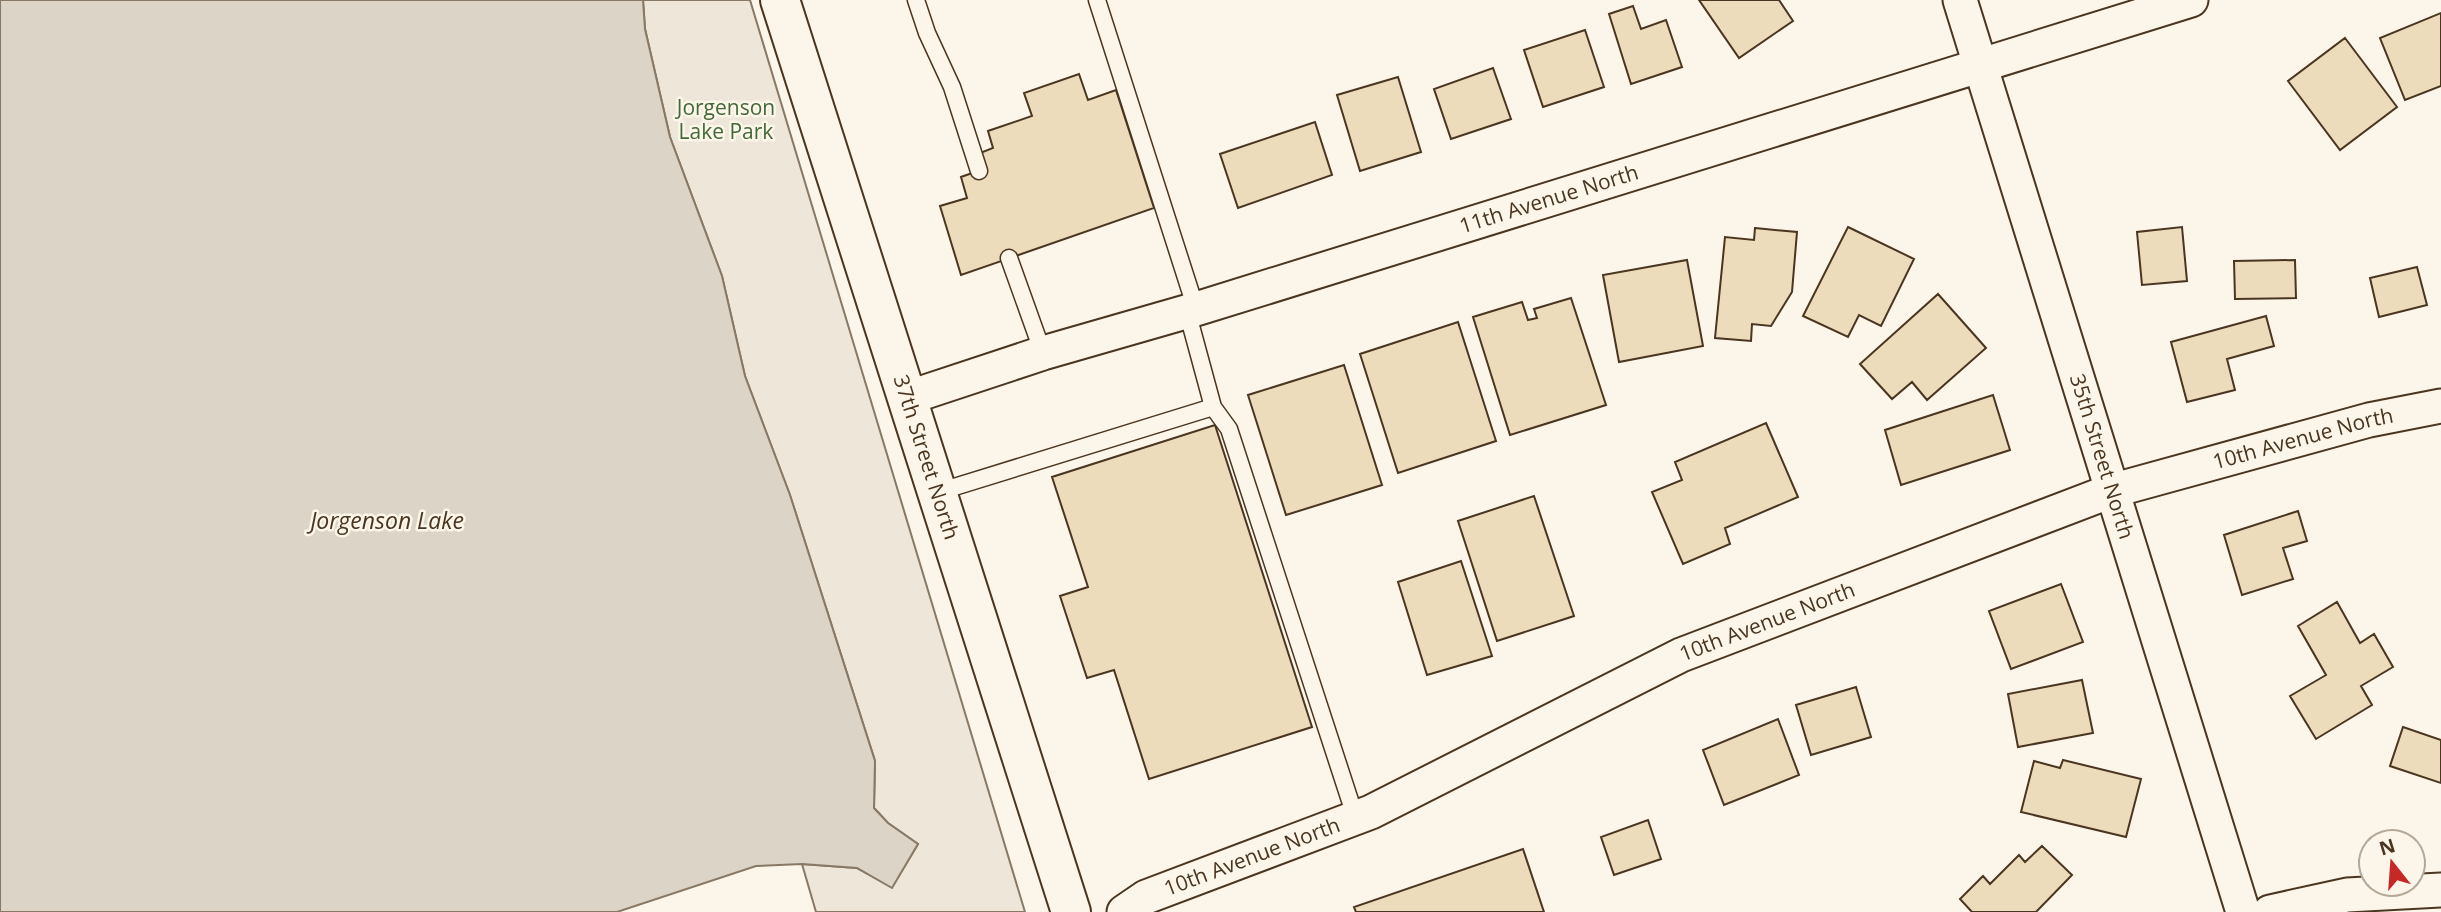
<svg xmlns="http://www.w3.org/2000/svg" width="2441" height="912" font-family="'Open Sans',sans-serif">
<rect width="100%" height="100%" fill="#fbf6e9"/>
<path fill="#ede6d9" stroke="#887966" stroke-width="2" d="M643,0h107l275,912h-209l-14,-48 55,4 35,19 26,-43 -30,-21 -14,-15 1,-47 -85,-266 -45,-119 -23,-100 -52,-139 -25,-108z"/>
<path fill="#dcd4c6" stroke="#887966" stroke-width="2" d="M0,0h643l2,29 25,108 52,139 23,100 45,119 85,266 -1,47 14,15 30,21 -26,44 -35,-20 -55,-4 -46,2 -139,46h-617z"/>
<path fill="#ecdcbc" stroke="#4a3520" stroke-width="2" d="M1699,0h80l14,21 -54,37z
M1633,6l8,23 25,-9 16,47 -51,17 -22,-70z
M2441,13v73l-36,14 -25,-62z
M1585,30l19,57 -61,20 -19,-57z
M2345,38l52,69 -57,43 -52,-69z
M1493,68l18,51 -60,20 -17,-50z
M1079,74l9,26 28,-10 38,118 -193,67 -21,-69 27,-8 -6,-21 20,-7 -6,-15 18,-7 -5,-17 44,-15 -8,-23z
M1398,77l23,75 -61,19 -23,-76z
M1315,122l17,53 -94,33 -18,-54z
M1848,227l66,32 -33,67 -22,-11 -11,22 -45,-21z
M2182,227l5,54 -45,4 -5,-53z
M1755,228l42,4 -5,60 -21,34 -19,-2 -1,17 -36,-3 10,-101 29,3z
M1687,260l16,86 -84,16 -16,-87z
M2295,260l1,38 -61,1 -1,-38z
M2417,267l10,38 -48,12 -9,-39z
M1938,294l48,54 -59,52 -15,-18 -20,17 -32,-35z
M1571,298l35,107 -96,30 -37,-118 49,-15 6,18 9,-2 -3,-9z
M2266,316l8,30 -47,13 8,31 -48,12 -16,-60z
M1458,322l38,119 -98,32 -38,-119z
M1344,365l38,120 -96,30 -38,-120z
M1993,395l17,55 -109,35 -16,-55z
M1766,423l32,74 -73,31 5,16 -47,20 -31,-72 30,-12 -7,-18z
M1215,425l97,302 -163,52 -35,-109 -27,8 -27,-82 28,-9 -36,-110z
M1534,496l40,120 -77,25 -39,-120z
M2298,511l9,30 -24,7 10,31 -51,16 -18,-60z
M1461,561l31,95 -65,19 -29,-93z
M2061,584l22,58 -72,27 -22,-58z
M2337,602l23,41 14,-9 19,33 -32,19 11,19 -56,34 -26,-43 36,-21 -28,-49z
M2082,680l11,53 -75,14 -10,-53z
M1856,687l15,50 -60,18 -15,-50z
M1778,719l21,56 -75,30 -21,-55z
M2403,727l38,13v43l-51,-17z
M2063,760l78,19 -15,58 -105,-25 13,-51 26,7z
M1648,820l13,39 -47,16 -13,-38z
M2042,846l30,29 -36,37h-64l-12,-13 23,-23 7,8 29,-29 6,7z
M1523,849l21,63h-188l-2,-5z"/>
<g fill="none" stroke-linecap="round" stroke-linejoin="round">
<g stroke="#4a3520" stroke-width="19">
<path id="service" d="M916,0l11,33 25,54 27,84
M1097,0l99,309
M1009,258l34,95
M1213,407l16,22 127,390
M938,492l275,-85 -26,-96"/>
</g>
<g stroke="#4a3520" stroke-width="37">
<g id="minor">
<path id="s1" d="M1960,0l283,912"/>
<path id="s2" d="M907,398l136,-45 153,-44 995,-309"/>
<path id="s3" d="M1124,912l22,-15 225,-85 310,-157 430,-164 258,-71 72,-14"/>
<path d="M2270,912l77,-17 94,-5"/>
</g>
</g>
<g stroke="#4a3520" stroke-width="42">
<g id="tertiary">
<path id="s4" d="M780,0l291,912"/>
</g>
</g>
<use href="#service" stroke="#fbf6e9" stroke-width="16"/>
<use href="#minor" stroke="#fbf6e9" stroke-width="33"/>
<use href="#tertiary" stroke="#fbf6e9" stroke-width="38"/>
</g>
<g text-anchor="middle" stroke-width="5" stroke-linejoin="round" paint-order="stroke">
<g font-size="21" fill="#436837" stroke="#fbf6e9">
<text x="726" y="115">Jorgenson<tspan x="726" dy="24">Lake Park</tspan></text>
</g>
<g font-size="21" fill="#4a3520" stroke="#fbf6e9">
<text dy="7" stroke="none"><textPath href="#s2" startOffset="672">11th Avenue North</textPath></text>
<text dy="7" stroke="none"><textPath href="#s3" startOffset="1274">10th Avenue North</textPath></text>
<text dy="7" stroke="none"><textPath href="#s4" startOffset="480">37th Street North</textPath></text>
<text dy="7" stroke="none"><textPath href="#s1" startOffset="478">35th Street North</textPath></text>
<text dy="7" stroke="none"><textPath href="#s3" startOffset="707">10th Avenue North</textPath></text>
<text dy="7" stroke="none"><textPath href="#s3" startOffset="140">10th Avenue North</textPath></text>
</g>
<g font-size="23" font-style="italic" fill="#4a3520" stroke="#fbf6e9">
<text x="387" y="529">Jorgenson Lake</text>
</g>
</g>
<g transform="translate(2392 863) rotate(343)"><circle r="33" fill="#fbf6e9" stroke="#b4a999" stroke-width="2"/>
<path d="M0-5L12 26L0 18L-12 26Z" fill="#c62828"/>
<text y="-10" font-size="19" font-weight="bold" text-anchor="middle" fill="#4a3520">N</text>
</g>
</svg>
